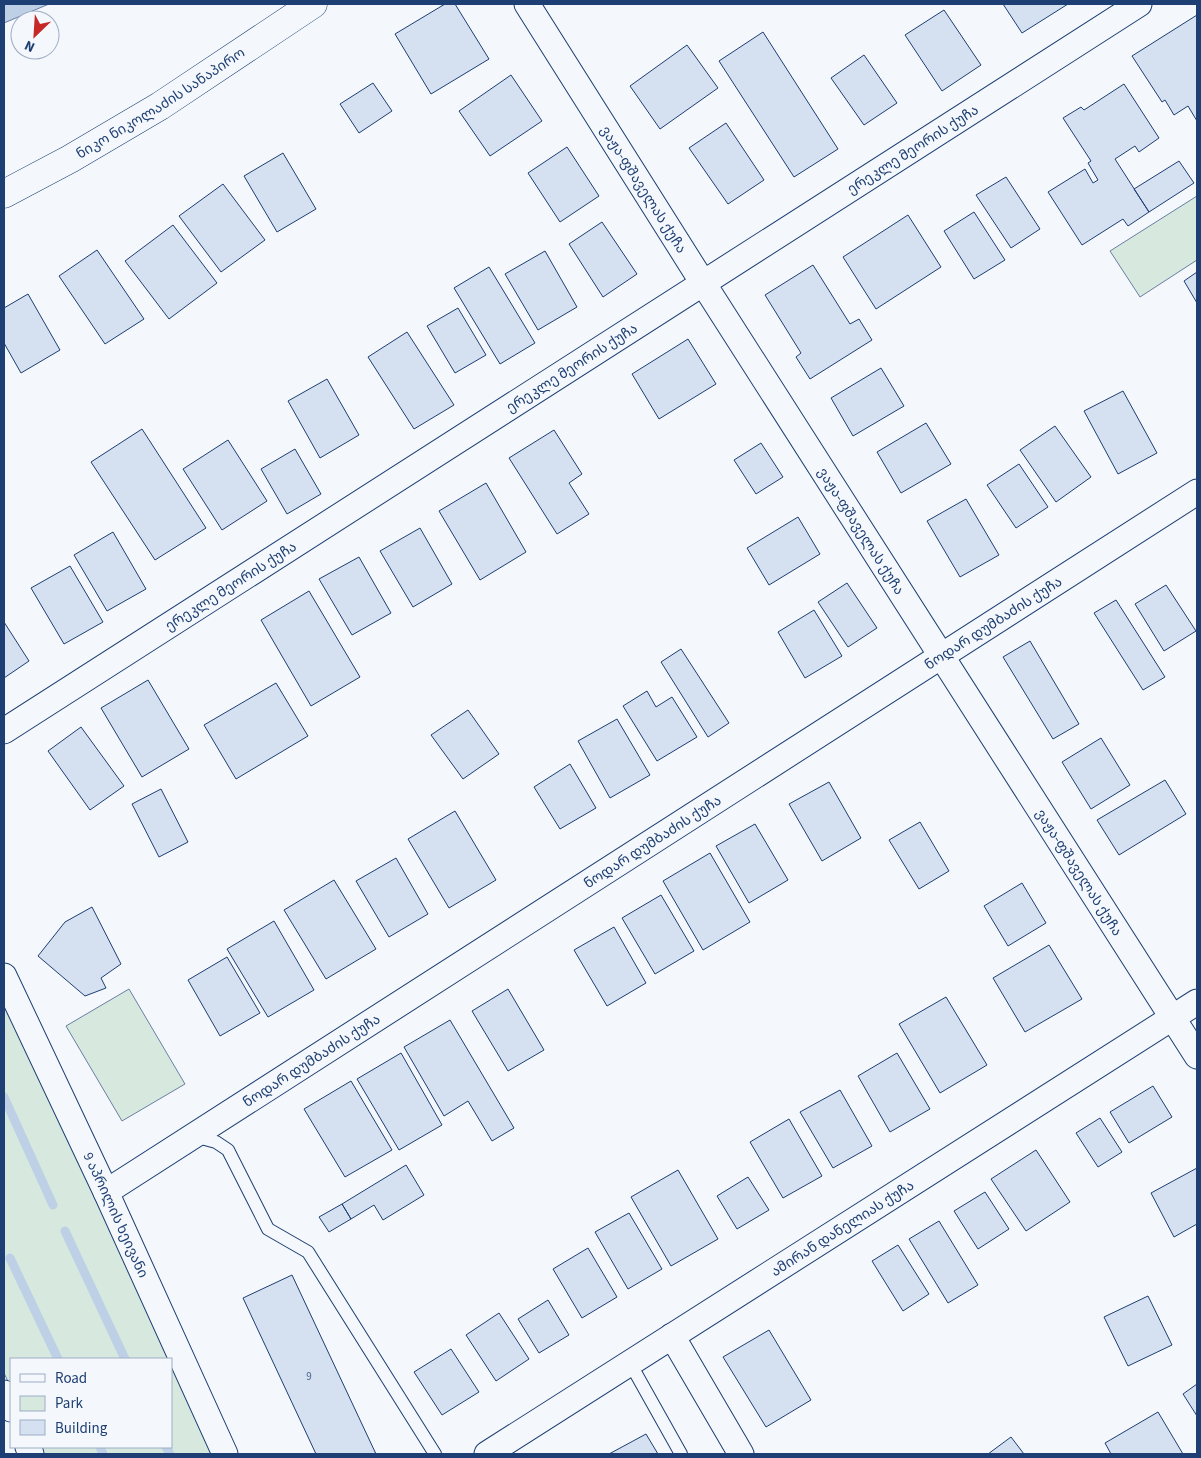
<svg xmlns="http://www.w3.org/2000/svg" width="1201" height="1458" font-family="'Source Sans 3','Noto Sans Georgian',sans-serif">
<rect width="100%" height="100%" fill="#f4f7fb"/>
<path fill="#d7e8df" stroke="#687fa3" d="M1197,196v64l-57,37 -30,-46z
M129,989l56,95 -63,37 -56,-95z
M4,991l85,179 125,284h-171l-4,-7h132v-88h-160v29l-7,-15z"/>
<path fill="#bed0e5" stroke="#687fa3" d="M4,4h45l-45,19z"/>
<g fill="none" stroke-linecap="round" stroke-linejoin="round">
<path stroke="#bed0e5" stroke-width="9" d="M4,1097l49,108
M65,1231l60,128
M10,1258l48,101
M100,1447l3,7
M166,1447l4,7"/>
</g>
<path fill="#d5e0f0" stroke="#1d3f73" d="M445,4h10l34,55 -58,35 -36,-60z
M1003,4h65l-46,29z
M944,10l37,55 -39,26 -37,-56z
M1197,15v106l-9,-15 -14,9 -9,-15 -3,2 -30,-46z
M763,32l75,117 -44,28 -75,-116z
M687,45l31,43 -58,41 -30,-43z
M864,55l33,48 -33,22 -33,-47z
M511,75l31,46 -52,35 -31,-45z
M373,83l19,28 -33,22 -19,-29z
M1124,84l35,54 -20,14 -4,-6 -20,13 34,53 -21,14 -5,-7 -41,26 -34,-53 37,-23 8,14 5,-3 -10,-17 3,-2 -28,-43 18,-11 3,3z
M726,123l38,57 -36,24 -39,-56z
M567,147l32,49 -39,26 -32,-49z
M283,153l33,56 -39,23 -33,-56z
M1179,161l15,22 -45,29 -15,-23z
M1006,177l34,52 -29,19 -35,-53z
M223,184l42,56 -44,32 -42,-56z
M974,212l31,48 -31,19 -30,-48z
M908,215l33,52 -65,42 -33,-52z
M602,222l35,52 -34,23 -34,-53z
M173,225l44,58 -48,36 -44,-58z
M97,250l47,69 -39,25 -46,-68z
M545,251l32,56 -39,23 -33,-56z
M813,265l37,59 9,-5 13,21 -62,39 -14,-22 5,-4 -36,-58z
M489,267l46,76 -35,21 -46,-76z
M1197,272v31l-13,-22z
M28,294l32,56 -39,23 -17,-30v-35z
M458,308l28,47 -31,18 -28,-47z
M407,332l47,73 -40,24 -46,-72z
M688,339l28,45 -57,35 -27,-45z
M881,368l23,38 -51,30 -22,-38z
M327,379l32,56 -39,23 -32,-57z
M1123,391l34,62 -39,21 -34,-63z
M926,423l25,41 -50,29 -24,-41z
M1055,426l36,51 -35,25 -36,-52z
M142,429l64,99 -51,32 -64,-98z
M554,430l28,44 -13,9 20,31 -32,20 -48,-76z
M228,440l39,61 -45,29 -39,-61z
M761,443l22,34 -27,17 -22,-34z
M295,449l26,45 -34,20 -26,-45z
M1019,464l29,43 -32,21 -29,-43z
M486,483l40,69 -46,28 -41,-69z
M966,499l33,56 -39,22 -33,-56z
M798,517l22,37 -51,31 -22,-37z
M420,528l32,56 -39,23 -33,-56z
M113,532l33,57 -39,22 -33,-56z
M359,557l32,56 -39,22 -33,-56z
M70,566l33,56 -39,22 -33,-56z
M847,583l30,45 -29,19 -30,-45z
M1166,585l30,46 -32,20 -29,-47z
M309,591l51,86 -49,29 -50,-86z
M1116,600l49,77 -22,13 -49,-77z
M814,610l28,46 -37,22 -27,-46z
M4,622l25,39 -25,17z
M1030,641l49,83 -26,15 -50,-82z
M681,649l48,74 -21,14 -47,-75z
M148,680l41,69 -47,28 -41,-69z
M276,683l32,53 -72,43 -32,-54z
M647,691l9,16 16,-10 25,40 -40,24 -34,-55z
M468,710l31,44 -36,25 -32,-44z
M617,719l33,56 -40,23 -32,-57z
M81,727l43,59 -34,24 -42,-59z
M1101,738l29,47 -39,24 -29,-47z
M570,764l26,44 -36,21 -26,-42z
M1165,780l21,34 -67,41 -22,-35z
M829,782l32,56 -39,23 -33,-57z
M161,789l27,53 -29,15 -27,-53z
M455,811l41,69 -47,28 -41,-69z
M920,822l29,49 -30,18 -30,-49z
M755,824l33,56 -39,23 -33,-57z
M710,853l40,69 -47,28 -40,-69z
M396,858l32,56 -39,23 -33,-56z
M334,880l42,69 -50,30 -42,-69z
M1022,883l24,40 -38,23 -24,-40z
M661,895l33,56 -39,23 -33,-56z
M92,907l29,57 -20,14 5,10 -21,8 -47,-40 27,-34z
M274,921l40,69 -46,27 -41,-68z
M614,927l32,56 -39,23 -33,-56z
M1049,945l33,54 -57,33 -32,-54z
M227,957l33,56 -40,23 -32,-56z
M508,989l36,61 -36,21 -36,-60z
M946,997l41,68 -47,28 -41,-69z
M450,1020l64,108 -22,13 -24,-40 -24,15 -40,-69z
M401,1053l41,72 -43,25 -42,-71z
M897,1053l33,56 -40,23 -32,-56z
M351,1081l41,69 -47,27 -41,-68z
M1153,1086l19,31 -43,26 -19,-31z
M840,1090l32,56 -39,22 -33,-56z
M1100,1118l22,34 -24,15 -22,-34z
M789,1119l33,57 -39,22 -33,-56z
M1036,1150l34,52 -44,29 -35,-52z
M406,1165l18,30 -41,25 -9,-15 -23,14 -9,-15z
M1197,1168v56l-23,13 -23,-44z
M678,1170l40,69 -47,27 -40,-69z
M748,1177l21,33 -32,19 -20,-33z
M985,1192l24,37 -31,20 -24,-38z
M342,1204l9,15 -22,13 -10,-15z
M629,1213l33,56 -34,20 -33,-57z
M939,1221l39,64 -30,18 -39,-64z
M898,1245l31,49 -26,17 -31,-50z
M588,1248l29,49 -35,21 -29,-49z
M292,1275l84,179h-60l-73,-156z
M1148,1296l24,49 -44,21 -24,-49z
M548,1300l21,35 -30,18 -21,-34z
M499,1313l30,46 -33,22 -30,-46z
M769,1330l42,70 -45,27 -43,-70z
M451,1349l28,43 -37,23 -28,-43z
M1197,1384v32l-14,-22z
M1158,1412l25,42h-72l-6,-11z
M646,1434l12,20h-49z
M1011,1437l13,17h-36z"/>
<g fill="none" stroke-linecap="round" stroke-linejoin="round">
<g stroke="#1d3f73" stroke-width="14">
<path id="service" d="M194,1136l22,6 12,8 40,79 40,23 127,202
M630,1363l51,91"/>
</g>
<g stroke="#1d3f73" stroke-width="27">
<g id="minor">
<path id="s1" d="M527,4l176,279 494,773"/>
<path id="s2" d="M4,731l1135,-727"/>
<path id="s3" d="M4,976l102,216 119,262"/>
<path id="s4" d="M106,1192l1091,-700"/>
<path d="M672,1336l69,118"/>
<path d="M4,1393l7,16"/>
<path d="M28,1447l3,7"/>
<path id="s5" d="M487,1454l710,-452"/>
</g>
</g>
<g stroke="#1d3f73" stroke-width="29">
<g id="tertiary">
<path id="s6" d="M4,194l66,-35 90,-53 153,-102"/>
</g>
</g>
<use href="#service" stroke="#f4f7fb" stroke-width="12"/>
<use href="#minor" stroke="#f4f7fb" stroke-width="25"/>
<use href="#tertiary" stroke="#f4f7fb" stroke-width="28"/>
</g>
<g text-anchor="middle" stroke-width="4" stroke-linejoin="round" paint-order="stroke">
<g font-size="11" fill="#4b6792">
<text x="309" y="1380">9</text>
</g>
<g font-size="14" fill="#1d3f73" stroke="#f4f7fb">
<text dy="5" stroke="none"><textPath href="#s6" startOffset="181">ნიკო ნიკოლაძის სანაპირო</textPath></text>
<text dy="5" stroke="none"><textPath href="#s2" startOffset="1079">ერეკლე მეორის ქუჩა</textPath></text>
<text dy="5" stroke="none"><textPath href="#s1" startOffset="219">ვაჟა-ფშაველას ქუჩა</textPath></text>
<text dy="5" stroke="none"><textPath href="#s2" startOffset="674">ერეკლე მეორის ქუჩა</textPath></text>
<text dy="5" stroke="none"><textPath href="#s1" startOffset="624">ვაჟა-ფშაველას ქუჩა</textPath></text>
<text dy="5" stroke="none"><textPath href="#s2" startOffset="269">ერეკლე მეორის ქუჩა</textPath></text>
<text dy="5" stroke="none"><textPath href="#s4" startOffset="1054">ნოდარ დუმბაძის ქუჩა</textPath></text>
<text dy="5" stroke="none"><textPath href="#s4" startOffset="649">ნოდარ დუმბაძის ქუჩა</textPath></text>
<text dy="5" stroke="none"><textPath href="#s1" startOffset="1029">ვაჟა-ფშაველას ქუჩა</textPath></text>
<text dy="5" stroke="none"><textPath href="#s4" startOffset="244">ნოდარ დუმბაძის ქუჩა</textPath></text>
<text dy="5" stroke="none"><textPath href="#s3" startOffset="264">9 აპრილის ხეივანი</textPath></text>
<text dy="5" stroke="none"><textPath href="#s5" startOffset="421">ამირან დანელიას ქუჩა</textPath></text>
</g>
</g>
<rect width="1201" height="1458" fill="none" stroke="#1d3f73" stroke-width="10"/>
<rect x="10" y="1358" width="162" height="90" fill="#f4f7fb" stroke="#9eadc5"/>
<rect x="20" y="1374" width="25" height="8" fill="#f4f7fb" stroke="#9eadc5"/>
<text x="55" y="1383" font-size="15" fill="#1d3f73">Road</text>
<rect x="20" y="1396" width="25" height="15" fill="#d7e8df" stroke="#9eadc5"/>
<text x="55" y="1408" font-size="15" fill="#1d3f73">Park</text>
<rect x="20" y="1420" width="25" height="15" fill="#d5e0f0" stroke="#9eadc5"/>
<text x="55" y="1433" font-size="15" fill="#1d3f73">Building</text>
<g transform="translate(35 35) rotate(205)"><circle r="24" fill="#f4f7fb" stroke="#9eadc5"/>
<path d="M0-4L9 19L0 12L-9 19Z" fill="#c62828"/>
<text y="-8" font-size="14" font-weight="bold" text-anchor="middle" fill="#1d3f73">N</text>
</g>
</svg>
